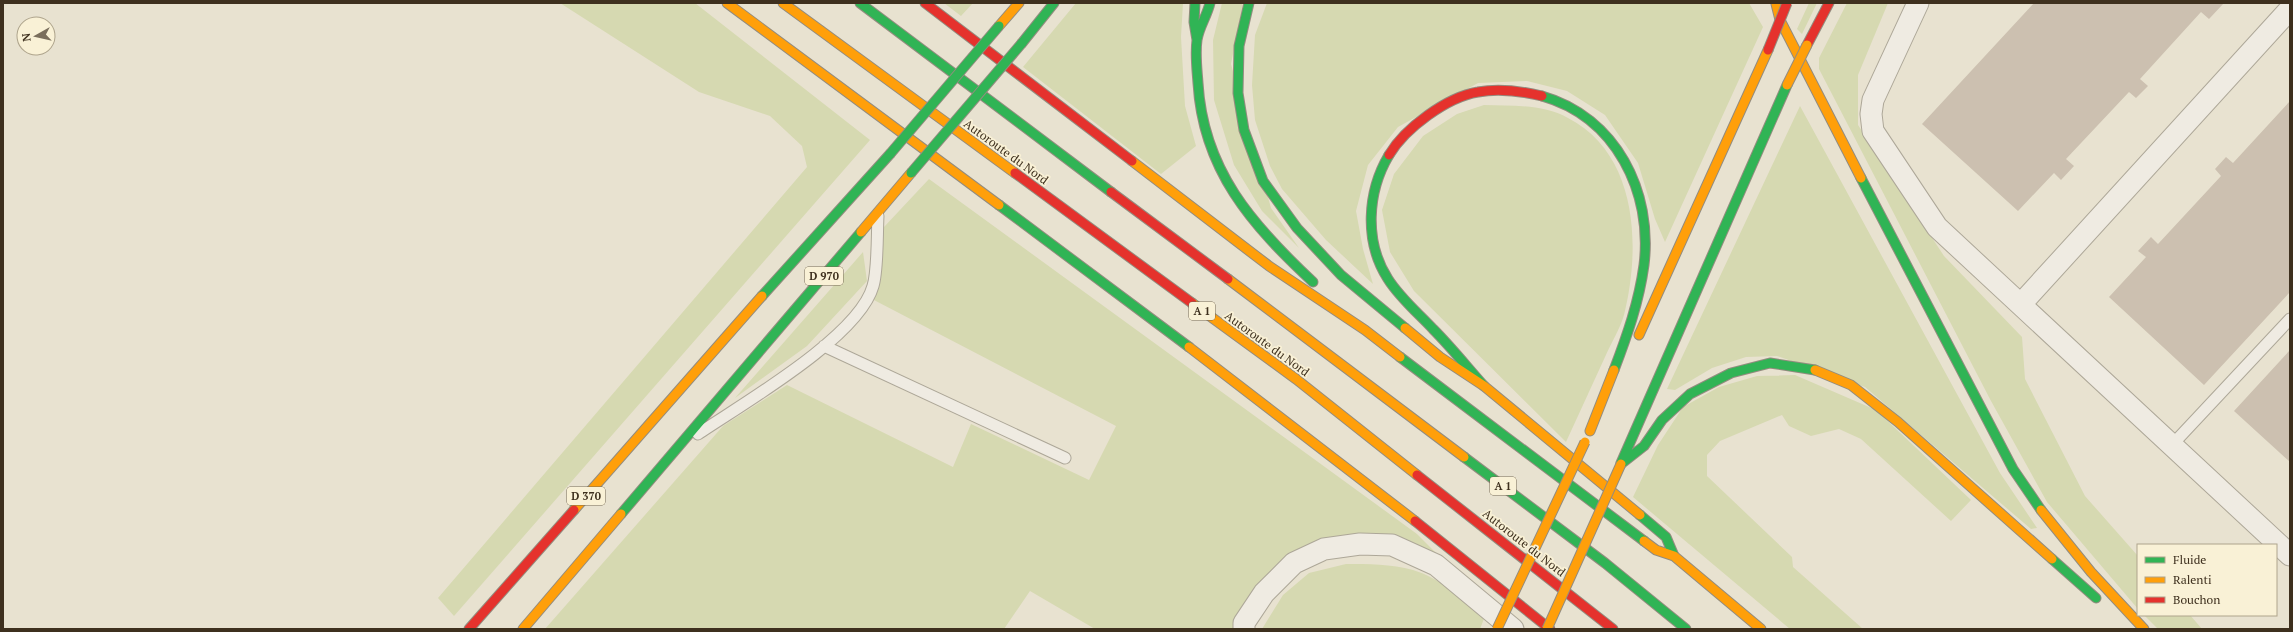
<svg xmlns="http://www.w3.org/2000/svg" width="2293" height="632" font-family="'PT Serif',serif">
<rect width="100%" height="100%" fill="#e8e2d0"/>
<path fill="#d6d9b1" d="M560,3h135l175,137 -416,476 -16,-18 369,-431 -5,-21 -32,-30 -71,-24z
M944,3h29l-12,13z
M1076,3h107l-2,34 4,69 11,40 -35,28 -138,-107z
M1222,3h21l-12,61 40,144 28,40 -37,-37 -28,-46 -20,-65 -1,-60z
M1267,3h482l14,24 -98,215 -10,-23 -17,-56 -33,-48 -38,-24 -40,-10 -49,2 -80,44 -30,38 -12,46 7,38 10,35 -47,-44 -44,-51 -12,-23 -15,-46 -3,-35 3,-50z
M1809,3h8l-15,31 -5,-5z
M1847,3h41l-30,72v50l86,131 78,81 3,42 60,117 53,60v53l-91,-107 -56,-101 -172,-332v-11z
M1484,105c28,1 59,-1 84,13 70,36 73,129 56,197 -4,14 -13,28 -19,42 -13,28 -26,57 -39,85l-152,-151 -24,-39 -8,-42 12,-36 29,-38 34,-22z
M1800,106l200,367 37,55 -6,1 -166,-142 -88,-31 -31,1 -34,11 -37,22 -8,-1z
M929,179l488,355 25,25 -112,-16 -93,86h-142l-65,-38 -26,38h-459l178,-203 64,-41 166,82 18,-43 118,56 27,-54 -244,-127 12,-72z
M863,252l4,29 -60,65 -72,52z
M1795,375l81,35 95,90 -20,21 -90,-82 -22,-10 -28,7 -22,-10 -7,-11 -62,26 -13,14v21l85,81 1,10 70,62h-73l-157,-132 25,-52 25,-38 36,-20 38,-11z
M1346,564c22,0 45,0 67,6 27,8 50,29 72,46l-5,13h-218l21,-34 26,-22z
M2144,615h46l12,14h-44z"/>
<path fill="#ccc0b0" d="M2034,3h190l-15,16 -8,-7 -61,67 8,7 -12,12 -7,-6 -63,67 8,7 -13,14 -7,-7 -36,38 -96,-87z
M2290,101v191l-86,93 -95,-88 37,-40 -8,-6 13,-14 7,7 63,-68 -6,-7 11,-12 7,6z
M2290,350v112l-56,-51z"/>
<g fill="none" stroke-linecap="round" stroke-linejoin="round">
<g stroke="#ada798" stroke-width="13">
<path id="lane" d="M824,346l241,112
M698,434c44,-30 161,-97 175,-148 5,-16 4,-52 5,-70
M2172,445l118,-126"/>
</g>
<g stroke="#ada798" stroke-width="23">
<path id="street" d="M1918,3l-45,97 -2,14 2,17 64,96 353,328
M2021,304l269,-295
M1244,629v-6l20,-30 30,-30 30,-14 36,-5 32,1 44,20 77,64"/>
</g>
<g stroke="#938c7f" stroke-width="11">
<path id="fast" d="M860,3l251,189
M1195,3l-1,19 3,18
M1210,3c-3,13 -11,24 -13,37 -2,14 0,29 1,43 5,87 54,142 115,199
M1249,3l-10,43 -1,47 6,37 19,51 34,47 44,47 64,53
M1022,43l32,-40
M1542,96c74,21 111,96 102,169 -5,37 -17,71 -30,105
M1389,155c-22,37 -25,87 -1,124 12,19 30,34 45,50 18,18 34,38 51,57
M1861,178l152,291 28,41
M999,205l190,142
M762,296l128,-142
M1400,357l244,184
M1464,457l141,106 81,66
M1621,463l166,-378
M1621,464l23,-18 18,-26 28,-26 41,-21 39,-10 45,7
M621,514l240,-282
M1640,515l26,22 8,19
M2052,559l44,39"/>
</g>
<g stroke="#938c7f" stroke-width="11">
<path id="slow" d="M727,3l272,202
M783,3l232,170
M1776,4l4,16 81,158
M999,26l20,-23
M1132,161l137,105 96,64 35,27
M861,232l50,-59
M1228,279l236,178
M1192,303l104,76 121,96
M1405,328l35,29 44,29 156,129
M1639,335l129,-285
M1189,347l226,174
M1815,370l36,15 47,37 154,137
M1590,431l24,-61
M574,510l188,-214
M2041,510l50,62 53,57
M1644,541l12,9 18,6 87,73
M523,629l98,-115"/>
</g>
<g stroke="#938c7f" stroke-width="11">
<path id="jam" d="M925,3l207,158
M1807,45l22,-42
M1389,155c16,-27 58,-58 89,-63 21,-4 43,-1 64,4
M1015,173l177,130
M1111,192l117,87
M1417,475l196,154
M1415,521l135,108
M469,629l105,-119"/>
</g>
<use href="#lane" stroke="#efebe2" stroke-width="11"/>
<use href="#street" stroke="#efebe2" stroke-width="21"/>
<use href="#fast" stroke="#30b455" stroke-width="9"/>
<use href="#slow" stroke="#ff9f0a" stroke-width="9"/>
<use href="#jam" stroke="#e5322d" stroke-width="9"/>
<g stroke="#938c7f" stroke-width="11" stroke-linecap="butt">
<path id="fast-bridge" d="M890,154l109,-128
M911,173l111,-130"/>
</g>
<g stroke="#938c7f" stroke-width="11" stroke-linecap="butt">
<path id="slow-bridge" d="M1787,85l20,-40
M1497,629l88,-187
M1547,629l74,-165"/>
</g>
<g stroke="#938c7f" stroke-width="11" stroke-linecap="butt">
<path id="jam-bridge" d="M1768,50l19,-47"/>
</g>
<use href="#fast-bridge" stroke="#30b455" stroke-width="9"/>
<use href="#slow-bridge" stroke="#ff9f0a" stroke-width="9"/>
<use href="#jam-bridge" stroke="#e5322d" stroke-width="9"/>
</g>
<g text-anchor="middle" stroke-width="3.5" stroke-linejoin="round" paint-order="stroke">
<g fill="#f9f1d6" stroke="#766a55" stroke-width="1">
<rect x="805" y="267" width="38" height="18" rx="3"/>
<rect x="1189" y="302" width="26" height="18" rx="3"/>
<rect x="1490" y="477" width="26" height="18" rx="3"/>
<rect x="567" y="487" width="38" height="18" rx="3"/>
</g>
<g font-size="11" font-weight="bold" fill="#3e301e">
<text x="824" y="280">D 970</text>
<text x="1202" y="315">A 1</text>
<text x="1503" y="490">A 1</text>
<text x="586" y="500">D 370</text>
</g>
<g font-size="12" fill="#3e301e" stroke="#f9f1d6">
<text transform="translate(1006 152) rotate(36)" y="4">Autoroute du Nord</text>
<text transform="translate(1267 344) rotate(36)" y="4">Autoroute du Nord</text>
<text transform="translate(1524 543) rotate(38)" y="4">Autoroute du Nord</text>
</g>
</g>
<rect width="2293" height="632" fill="none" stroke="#3e301e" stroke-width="8"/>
<rect x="2137" y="544" width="140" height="72" fill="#f9f1d6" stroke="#aea48c"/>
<rect x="2145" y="557" width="20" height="6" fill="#30b455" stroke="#aea48c"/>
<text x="2173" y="564" font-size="12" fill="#3e301e">Fluide</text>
<rect x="2145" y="577" width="20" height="6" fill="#ff9f0a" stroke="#aea48c"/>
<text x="2173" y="584" font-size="12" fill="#3e301e">Ralenti</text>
<rect x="2145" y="597" width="20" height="6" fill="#e5322d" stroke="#aea48c"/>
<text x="2173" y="604" font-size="12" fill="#3e301e">Bouchon</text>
<g transform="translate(36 36) rotate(262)"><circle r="19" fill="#f9f1d6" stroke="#aea48c"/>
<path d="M0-3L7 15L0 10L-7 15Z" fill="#7a6e5c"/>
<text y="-6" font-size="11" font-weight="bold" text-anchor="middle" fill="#3e301e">N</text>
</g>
</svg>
